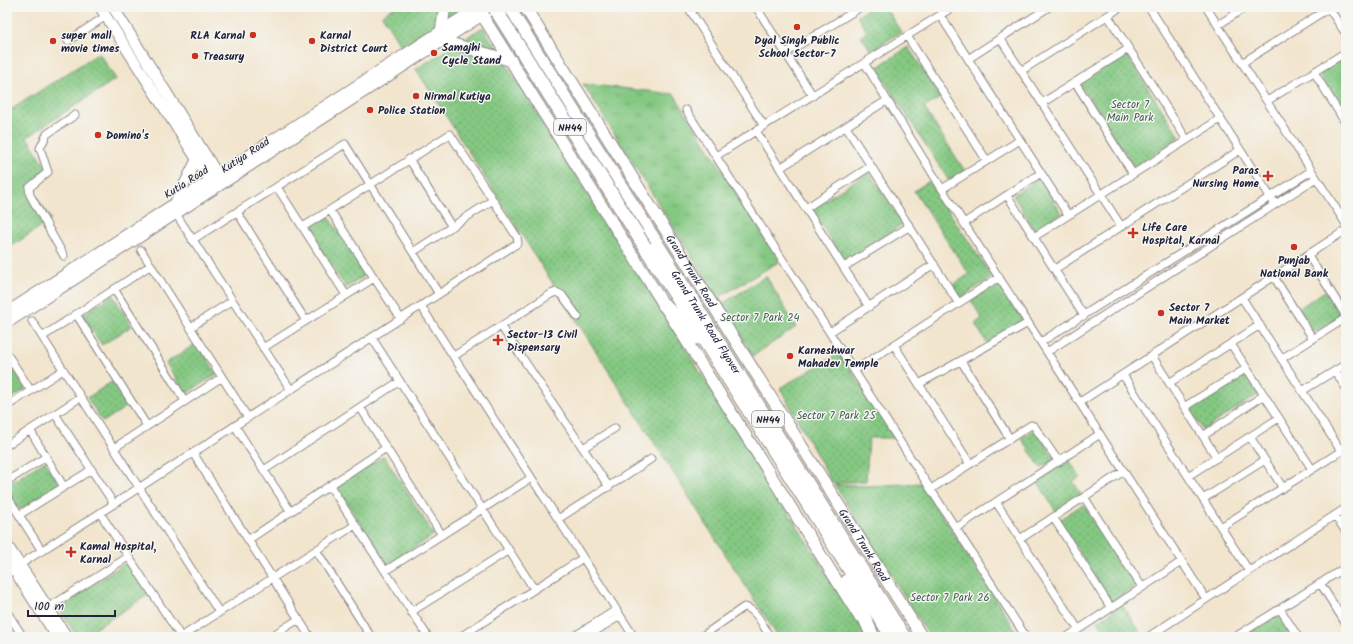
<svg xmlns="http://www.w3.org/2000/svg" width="1353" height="644" font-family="Kalam,sans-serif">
<defs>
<pattern id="grass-tufts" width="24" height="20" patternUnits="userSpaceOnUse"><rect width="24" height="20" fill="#84c882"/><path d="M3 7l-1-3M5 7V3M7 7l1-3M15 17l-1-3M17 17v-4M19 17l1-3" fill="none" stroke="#6ca26c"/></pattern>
<pattern id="park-dots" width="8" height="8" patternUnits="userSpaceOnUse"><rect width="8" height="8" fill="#84c882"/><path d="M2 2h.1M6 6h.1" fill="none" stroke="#6ca26c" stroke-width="1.8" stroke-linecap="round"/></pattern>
</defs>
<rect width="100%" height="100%" fill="#f6f6f2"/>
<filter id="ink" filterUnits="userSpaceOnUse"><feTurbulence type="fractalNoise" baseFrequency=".025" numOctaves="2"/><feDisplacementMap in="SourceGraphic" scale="8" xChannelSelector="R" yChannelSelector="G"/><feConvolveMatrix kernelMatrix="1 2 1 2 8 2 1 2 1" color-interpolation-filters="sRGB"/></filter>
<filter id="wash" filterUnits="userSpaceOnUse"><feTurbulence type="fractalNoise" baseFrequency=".012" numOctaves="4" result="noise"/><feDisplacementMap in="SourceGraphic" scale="16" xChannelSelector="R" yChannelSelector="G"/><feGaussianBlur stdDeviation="0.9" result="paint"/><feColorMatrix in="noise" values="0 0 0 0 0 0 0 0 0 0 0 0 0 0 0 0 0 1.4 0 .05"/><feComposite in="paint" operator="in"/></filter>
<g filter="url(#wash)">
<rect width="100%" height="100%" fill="#f2e5ce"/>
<path fill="url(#grass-tufts)" stroke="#53755e" d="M583,84l91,10 106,167 -62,37z"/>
<path fill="url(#park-dots)" stroke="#53755e" d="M395,7h72l-65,41 -20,-33z
M871,7h14l16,25 -30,19 -10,-15 6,-4 -10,-16z
M483,27l384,610h-89l-362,-568z
M908,47l33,50 -17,11 41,63 -16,10 -73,-113z
M99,53l17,26 -89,58 23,36 -20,13 21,34 -44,29v-137z
M1126,54l54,83 -46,30 -54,-83z
M1346,56v57l-2,1 -26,-41z
M869,172l34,52 -58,38 -34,-53z
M1039,178l23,36 -27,17 -22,-36z
M929,181l63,96 -31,21 -8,-13 16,-11 -55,-83z
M328,215l38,60 -20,13 -38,-60z
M766,276l30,51 -43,29 -31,-52z
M999,282l26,41 -38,20 -12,-19 7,-6 -11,-17z
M1325,291l16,25 -27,17 -15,-25z
M113,295l19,31 -30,19 -20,-30z
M197,343l20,31 -31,20 -20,-31z
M840,353l56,85h-27l-3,43 -34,2 -52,-95z
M8,361l18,28 -19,12v-39z
M1245,372l14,22 -56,36 -14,-22z
M113,381l16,24 -26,17 -16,-24z
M1036,428l19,31 -14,9 -20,-30z
M384,456l50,79 -47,30 -51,-79z
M1069,460l11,17 -7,4 9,15 -26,16 -19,-31z
M45,461l15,24 -40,25 -13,-20v-5z
M922,483l98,154h-90l-96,-153 33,2z
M1083,504l53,82 -25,16 -52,-82z
M127,562l21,33 -66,42h-5l-19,-30z
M1122,605l20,30 -2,2h-31l-11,-16z
M1279,614l15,23h-52z"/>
</g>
<g filter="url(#ink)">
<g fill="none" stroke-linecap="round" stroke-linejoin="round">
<g stroke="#8a8484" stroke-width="9">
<path id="street" d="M688,7l76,119
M756,7l57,89
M1149,7l124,194
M1206,7l140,217
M1328,7l18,27
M940,15l128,200
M1108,16l79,124
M1218,25l28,-18
M907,36l80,125
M1000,38l121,188
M68,41l38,-25
M786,53l75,-46
M968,59l81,-52
M1242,63l87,-55
M865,64l77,125 264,410
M1021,71l100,-64
M1314,72l32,52
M1075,82l58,92
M1267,101l79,-49
M1042,103l86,-54
M686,110l340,527
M846,127l113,177
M756,131l113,176
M716,156l237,-149
M409,159l43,68
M780,168l106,-67
M277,187l69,108
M942,189l78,-49
M1007,195l77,121
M806,208l65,-42
M330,210l71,109
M174,211l117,179
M237,212l69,109
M964,223l77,-50
M1034,237l186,-118
M192,240l153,-96 94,150
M141,250l107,168
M413,252l80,-52
M1308,255l38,61
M64,256l-34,-61 -1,-7 19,-16 -8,-24 7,-14 28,-19
M844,267l66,-41
M1055,269l185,-119
M1274,277l39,62
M114,289l71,112
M1242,298l99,153
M421,306l213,331
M76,314l71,112
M32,321l187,291
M501,326l108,161
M191,327l41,-26
M830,332l104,-68
M42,337l109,-72
M372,338l162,251
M1041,342l270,-171
M1231,344l81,125
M894,345l76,119
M263,348l111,-70
M1047,352l269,-174
M7,354l24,37
M454,356l97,-62 5,-2 6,3 16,22
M1152,356l65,102
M1281,359l65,-41
M961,361l49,78
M855,370l144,-93
M1335,371l11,17
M1123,375l126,196
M1169,383l91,-58
M919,384l109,-61
M1302,391l44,-27
M1080,402l266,-172
M7,406l56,-36
M360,407l82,128
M1184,407l63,-39
M55,414l59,90
M235,426l56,86
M30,430l34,57
M1203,436l61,-41
M1250,437l33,51
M7,445l74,-48
M114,448l108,-71
M583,448l32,-20
M193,453l117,184
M264,470l136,-89
M1188,476l91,-58
M7,481l39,-24
M330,486l98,151
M931,489l100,-64 3,1 25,36
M7,496l35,55
M1084,497l58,90
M1203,499l62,-39
M996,502l82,127
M100,513l81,124
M19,515l72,-45
M1335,515l11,17
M1053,517l58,91
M558,519l93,-60
M1221,527l125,-79
M956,528l144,-94
M1020,539l104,-68
M248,540l138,-92
M316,550l55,87
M385,571l146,-93
M7,573l511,-330 -1,-6 -67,-103 -147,93
M1320,583l26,41
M48,608l80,-51
M1280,609l18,28
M7,612l16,25
M411,612l98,-62
M181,637l174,-112
M270,637l29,-18
M460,637l123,-79
M573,637l43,-27
M586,637l34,-21
M701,637l43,-30c12,1 20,21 26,30
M1067,637l114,-75
M1148,637l198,-129
M1235,637l111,-70"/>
</g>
<g stroke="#8a8484" stroke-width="12">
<path id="secondary" d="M100,7l110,173 6,3
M113,7l105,168 1,6
M175,203l22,-44
M7,312l471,-305
M7,323l488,-316
M7,545l60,92
M7,559l50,78"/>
</g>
<g stroke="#8a8484" stroke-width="13">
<g id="primary">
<path d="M477,7l382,609"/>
<path id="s1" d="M525,7l397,630"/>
<path d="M441,31l4,-24"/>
<path d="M443,41l69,20"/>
</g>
</g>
<g stroke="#8a8484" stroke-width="15">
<g id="highway">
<path id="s2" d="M508,7l396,630"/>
<path d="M645,247l247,390"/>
<path d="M664,305l32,33"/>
<path d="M848,580l25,57"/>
</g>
</g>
<use href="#street" stroke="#fff" stroke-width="7"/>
<use href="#secondary" stroke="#fff" stroke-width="10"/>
<use href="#primary" stroke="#fff" stroke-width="11"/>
<use href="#highway" stroke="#fff" stroke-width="13"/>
<g stroke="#8a8484" stroke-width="15" stroke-linecap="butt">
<path id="highway-bridge" d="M494,7l151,240"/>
</g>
<use href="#highway-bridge" stroke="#fff" stroke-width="13"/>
</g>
</g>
<g fill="#c8321e" stroke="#f6f6f2" stroke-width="1.5">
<circle cx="797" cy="27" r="4"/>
<circle cx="253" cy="35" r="4"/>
<circle cx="53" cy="41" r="4"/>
<circle cx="312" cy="41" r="4"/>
<circle cx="434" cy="53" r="4"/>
<circle cx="195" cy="56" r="4"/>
<circle cx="416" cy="96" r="4"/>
<circle cx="370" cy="110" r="4"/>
<circle cx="98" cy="135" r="4"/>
<path d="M1266 170h4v4h4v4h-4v4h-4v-4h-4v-4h4z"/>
<path d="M1131 227h4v4h4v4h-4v4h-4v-4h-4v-4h4z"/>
<circle cx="1294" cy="247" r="4"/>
<circle cx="1161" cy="313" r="4"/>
<path d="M496 334h4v4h4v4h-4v4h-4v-4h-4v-4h4z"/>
<circle cx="790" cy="356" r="4"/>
<path d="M69 546h4v4h4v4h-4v4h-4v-4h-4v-4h4z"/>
</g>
<g text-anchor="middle" stroke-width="3" stroke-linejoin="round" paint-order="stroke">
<g fill="#f6f6f2" stroke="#626272" stroke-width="1">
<rect x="554" y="119" width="32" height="16" rx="3"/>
<rect x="752" y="411" width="32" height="16" rx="3"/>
</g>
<g font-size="10" font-weight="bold" fill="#22223b">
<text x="570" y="131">NH44</text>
<text x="768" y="423">NH44</text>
</g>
<g font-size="11" font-weight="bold" fill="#22223b" stroke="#f6f6f2" text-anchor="start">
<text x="61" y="39">super mall<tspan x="61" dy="13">movie times</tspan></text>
<text x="245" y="39" text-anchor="end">RLA Karnal</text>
<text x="320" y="39">Karnal<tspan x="320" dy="13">District Court</tspan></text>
<text x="797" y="44" text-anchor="middle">Dyal Singh Public<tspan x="797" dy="13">School Sector-7</tspan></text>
<text x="442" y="51">Samajhi<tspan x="442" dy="13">Cycle Stand</tspan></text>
<text x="203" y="60">Treasury</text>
<text x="424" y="100">Nirmal Kutiya</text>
<text x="378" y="114">Police Station</text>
<text x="106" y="139">Domino's</text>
<text x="1259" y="174" text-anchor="end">Paras<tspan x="1259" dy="13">Nursing Home</tspan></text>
<text x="1142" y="231">Life Care<tspan x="1142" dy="13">Hospital, Karnal</tspan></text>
<text x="1294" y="264" text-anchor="middle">Punjab<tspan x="1294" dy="13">National Bank</tspan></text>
<text x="1169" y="311">Sector 7<tspan x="1169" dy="13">Main Market</tspan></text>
<text x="507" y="338">Sector-13 Civil<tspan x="507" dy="13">Dispensary</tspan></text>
<text x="798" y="354">Karneshwar<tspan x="798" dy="13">Mahadev Temple</tspan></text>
<text x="80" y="550">Kamal Hospital,<tspan x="80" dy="13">Karnal</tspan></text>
</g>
<g font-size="11" fill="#445c54" stroke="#f6f6f2">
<text x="1130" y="108">Sector 7<tspan x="1130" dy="13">Main Park</tspan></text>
<text x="760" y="321">Sector 7 Park 24</text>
<text x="836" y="419">Sector 7 Park 25</text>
<text x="950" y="601">Sector 7 Park 26</text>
</g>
<g font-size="11" fill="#22223b" stroke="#f6f6f2">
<text transform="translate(245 155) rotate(-33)" y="4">Kutiya Road</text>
<text transform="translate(186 182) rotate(-33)" y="4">Kutia Road</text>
<text dy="4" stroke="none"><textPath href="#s1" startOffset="312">Grand Trunk Road</textPath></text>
<text dy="4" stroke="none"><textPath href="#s2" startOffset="372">Grand Trunk Road Flyover</textPath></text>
<text dy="4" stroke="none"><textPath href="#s1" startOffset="636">Grand Trunk Road</textPath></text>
</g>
</g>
<rect width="1353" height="644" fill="none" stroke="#f6f6f2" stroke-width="24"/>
<path d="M28 610v6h87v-6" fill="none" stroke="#22223b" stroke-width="2"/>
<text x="34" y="610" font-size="12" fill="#22223b" stroke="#f6f6f2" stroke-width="3" paint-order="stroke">100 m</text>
</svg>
